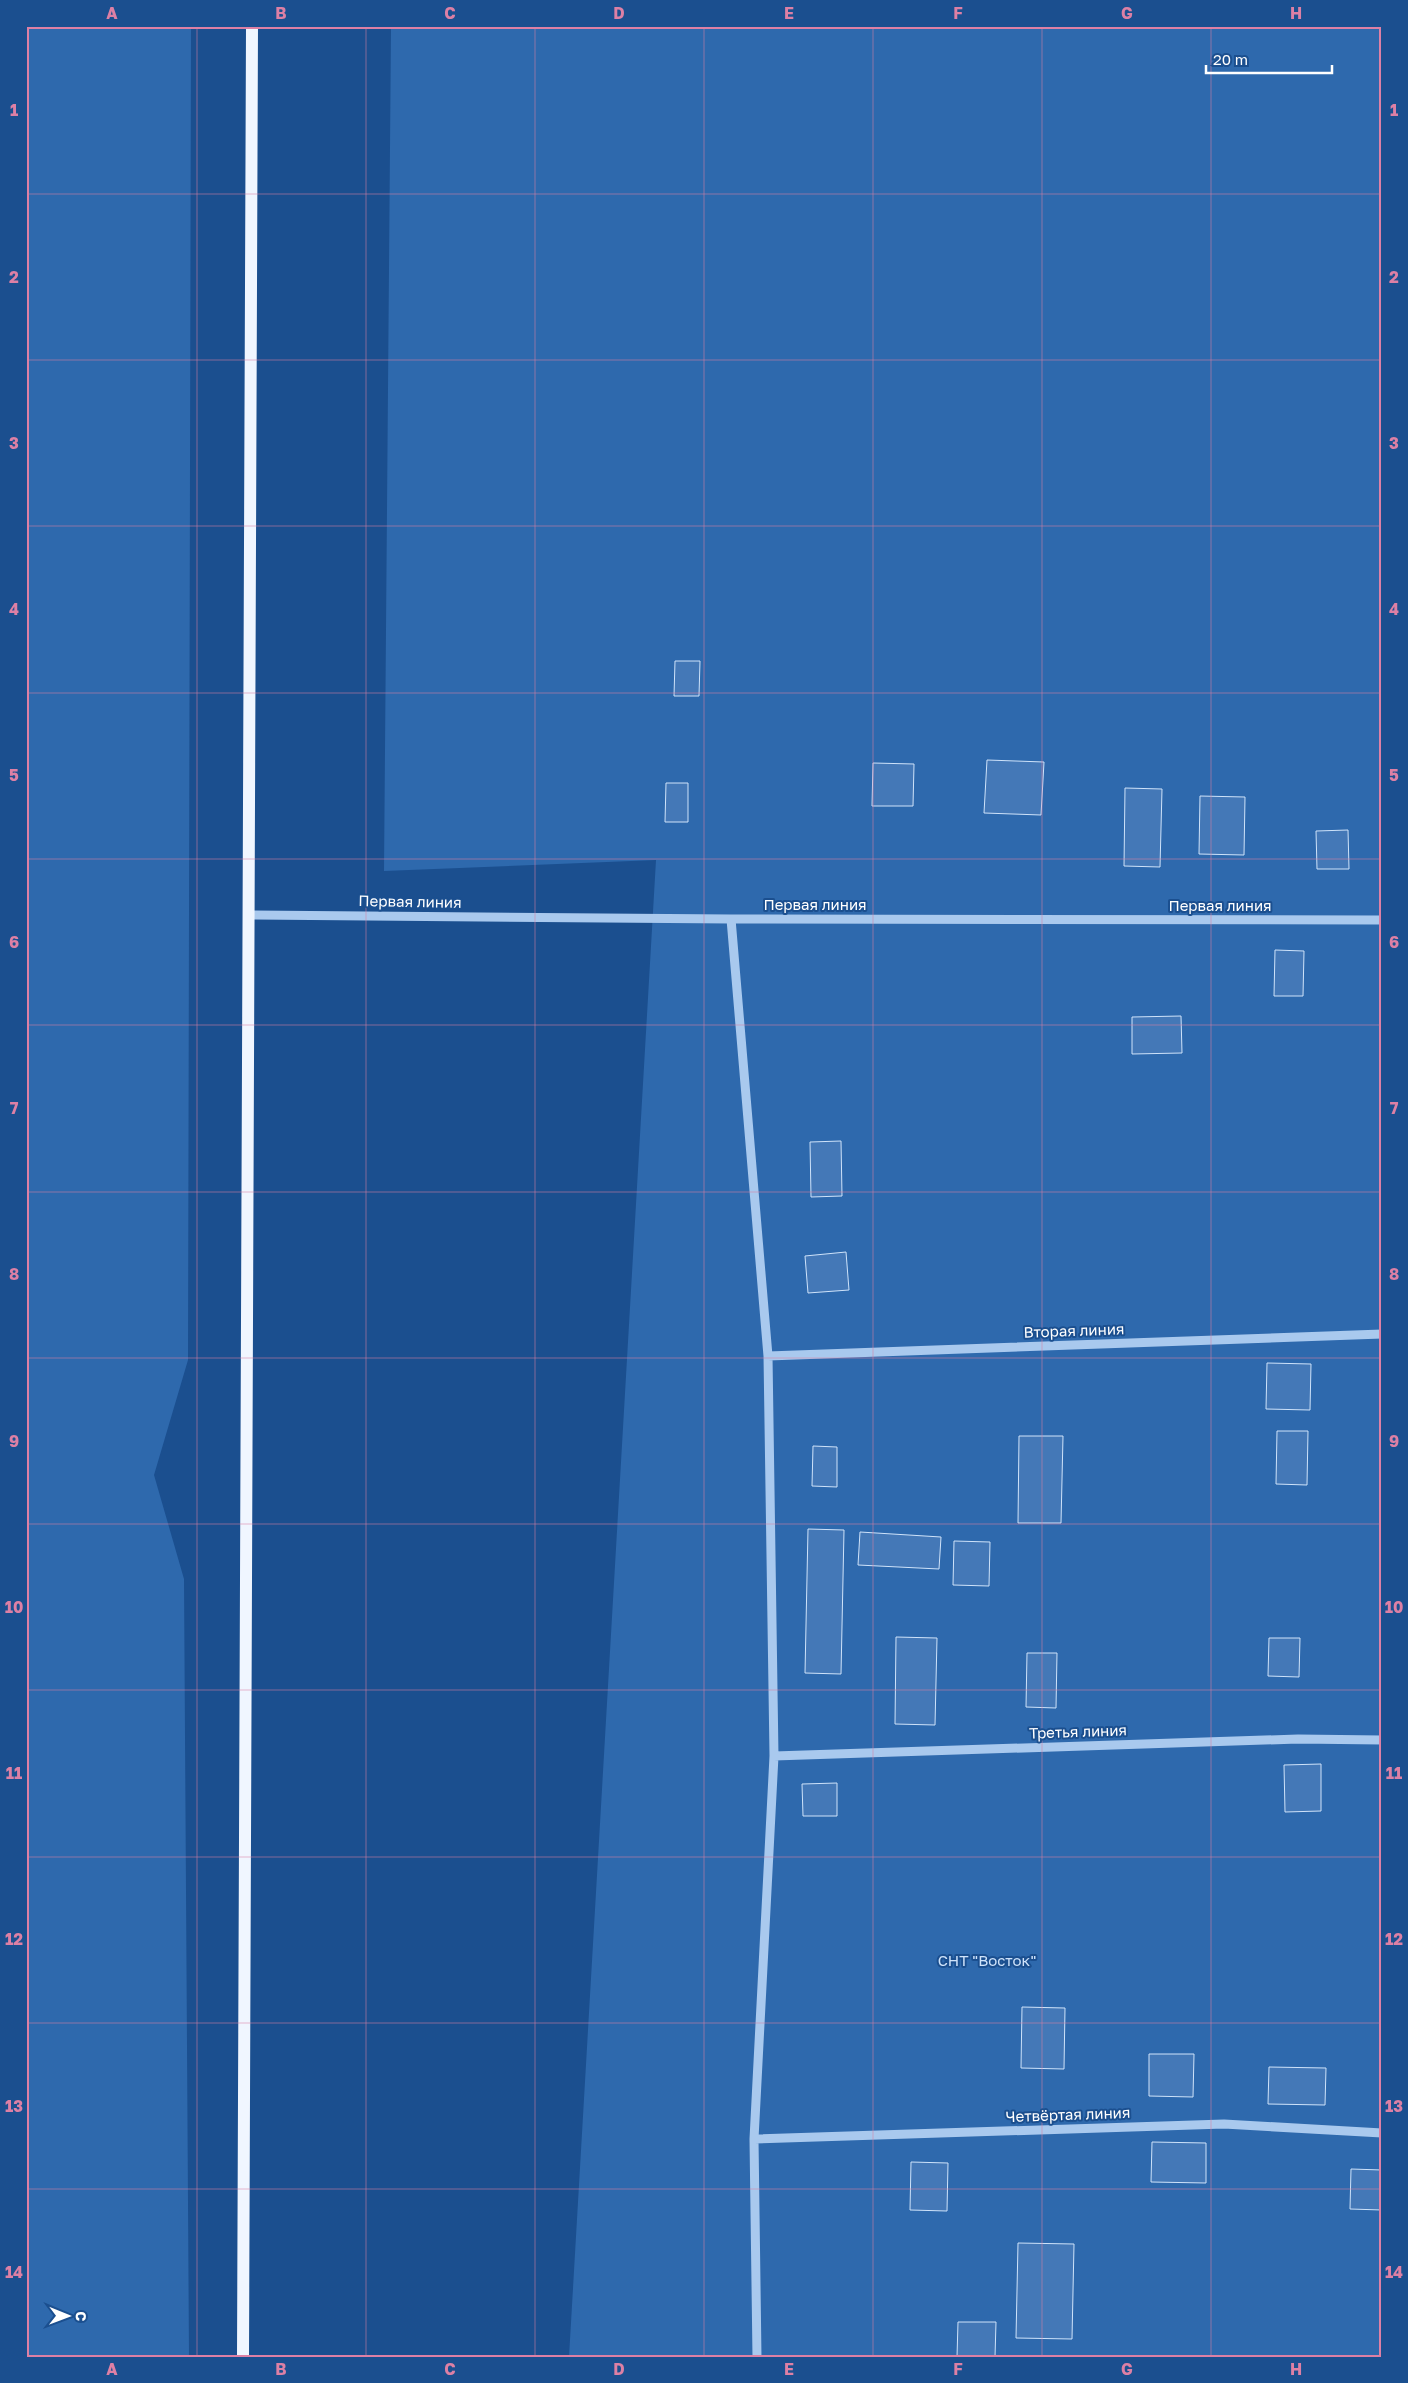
<svg xmlns="http://www.w3.org/2000/svg" width="1408" height="2383" font-family="'Golos Text',sans-serif">
<rect width="100%" height="100%" fill="#1b4f8f"/>
<path fill="#2e69ad" d="M26,26h165l-3,1334 -34,115 30,104 5,778h-163z
M391,26h991v2331h-813l87,-1497 -272,11z"/>
<path fill="#4478b7" stroke="#cfe3fa" d="M675,661h25l-1,35h-25z
M987,760l57,2 -3,53 -57,-2z
M873,763l41,1 -1,42h-41z
M666,783h22v39h-23z
M1125,788l37,1 -2,78 -36,-1z
M1200,796l45,1 -1,58 -45,-1z
M1348,830l1,39h-32l-1,-38z
M1275,950l29,1 -1,45h-29z
M1181,1016l1,37 -50,1v-37z
M841,1141l1,55 -31,1 -1,-55z
M846,1252l3,38 -41,3 -3,-37z
M1267,1363l44,1 -1,46 -44,-1z
M1277,1431h31l-1,54 -31,-1z
M1019,1436h44l-2,87h-43z
M813,1446l24,1v40l-25,-1z
M808,1529l36,1 -3,144 -36,-1z
M860,1532l81,5 -2,32 -81,-4z
M954,1541l36,1 -1,44 -36,-1z
M896,1637l41,1 -2,87 -40,-1z
M1269,1638h31l-1,39 -31,-1z
M1027,1653h30l-1,55 -30,-1z
M1321,1764v47l-36,1 -1,-47z
M837,1783v33h-34l-1,-32z
M1022,2007l43,1 -1,61 -43,-1z
M1149,2054h45l-1,43 -44,-1z
M1269,2067l57,1 -1,37 -57,-1z
M1152,2142l54,1v40l-55,-1z
M911,2162l37,1 -1,48 -37,-1z
M1351,2169l31,1v40l-32,-1z
M1018,2243l56,1 -2,95 -56,-1z
M958,2322h38l-1,35h-38z"/>
<g fill="none" stroke-linecap="round" stroke-linejoin="round">
<path stroke="#a9c9ee" stroke-width="9" d="M249,915l482,4 651,1
M731,919l37,437 6,400 -20,383 3,218
M768,1356l614,-22
M774,1756l524,-17 84,1
M754,2139l470,-15 158,9"/>
<path stroke="#f0f6ff" stroke-width="12" d="M243,2357l9,-2331"/>
</g>
<path fill="none" stroke="#dd80a5" stroke-width="1" stroke-opacity="0.55" d="M197,26v2331M366,26v2331M535,26v2331M704,26v2331M873,26v2331M1042,26v2331M1211,26v2331M26,194h1356M26,360h1356M26,526h1356M26,693h1356M26,859h1356M26,1025h1356M26,1192h1356M26,1358h1356M26,1524h1356M26,1690h1356M26,1857h1356M26,2023h1356M26,2189h1356"/>
<g text-anchor="middle" stroke-width="4" stroke-linejoin="round" paint-order="stroke">
<g font-size="15" fill="#fff" stroke="#1b4f8f">
<text transform="translate(410 902) rotate(1)" y="5">Первая линия</text>
<text x="815" y="910">Первая линия</text>
<text x="1220" y="911">Первая линия</text>
<text transform="translate(1074 1331) rotate(-2)" y="5">Вторая линия</text>
<text transform="translate(1078 1732) rotate(-2)" y="5">Третья линия</text>
<text transform="translate(1068 2115) rotate(-2)" y="5">Четвёртая линия</text>
</g>
<g font-size="15" fill="#cfe3fa" stroke="#1b4f8f">
<text x="987" y="1966">СНТ "Восток"</text>
</g>
</g>
<rect width="1408" height="2383" fill="none" stroke="#1b4f8f" stroke-width="55"/>
<g transform="translate(68 2316) rotate(91)" stroke="#1b4f8f" stroke-width="4" paint-order="stroke">
<path d="M0-4L9 19L0 12L-9 19Z" fill="#ffffff"/>
<text y="-8" font-size="14" font-weight="bold" text-anchor="middle" fill="#ffffff">С</text>
</g>
<path d="M1206 65v8h126v-8" fill="none" stroke="#ffffff" stroke-width="2.5"/>
<text x="1213" y="65" font-size="15" fill="#ffffff" stroke="#1b4f8f" stroke-width="4" paint-order="stroke">20 m</text>
<rect x="28" y="28" width="1352" height="2328" fill="none" stroke="#dd80a5" stroke-width="2"/>
<g font-size="16" text-anchor="middle" font-weight="bold" fill="#dd80a5">
<text x="112" y="19">A</text>
<text x="281" y="19">B</text>
<text x="450" y="19">C</text>
<text x="619" y="19">D</text>
<text x="789" y="19">E</text>
<text x="958" y="19">F</text>
<text x="1127" y="19">G</text>
<text x="1296" y="19">H</text>
<text x="14" y="116">1</text>
<text x="1394" y="116">1</text>
<text x="14" y="283">2</text>
<text x="1394" y="283">2</text>
<text x="14" y="449">3</text>
<text x="1394" y="449">3</text>
<text x="14" y="615">4</text>
<text x="1394" y="615">4</text>
<text x="14" y="781">5</text>
<text x="1394" y="781">5</text>
<text x="14" y="948">6</text>
<text x="1394" y="948">6</text>
<text x="14" y="1114">7</text>
<text x="1394" y="1114">7</text>
<text x="14" y="1280">8</text>
<text x="1394" y="1280">8</text>
<text x="14" y="1447">9</text>
<text x="1394" y="1447">9</text>
<text x="14" y="1613">10</text>
<text x="1394" y="1613">10</text>
<text x="14" y="1779">11</text>
<text x="1394" y="1779">11</text>
<text x="14" y="1945">12</text>
<text x="1394" y="1945">12</text>
<text x="14" y="2112">13</text>
<text x="1394" y="2112">13</text>
<text x="14" y="2278">14</text>
<text x="1394" y="2278">14</text>
<text x="112" y="2375">A</text>
<text x="281" y="2375">B</text>
<text x="450" y="2375">C</text>
<text x="619" y="2375">D</text>
<text x="789" y="2375">E</text>
<text x="958" y="2375">F</text>
<text x="1127" y="2375">G</text>
<text x="1296" y="2375">H</text>
</g>
</svg>
